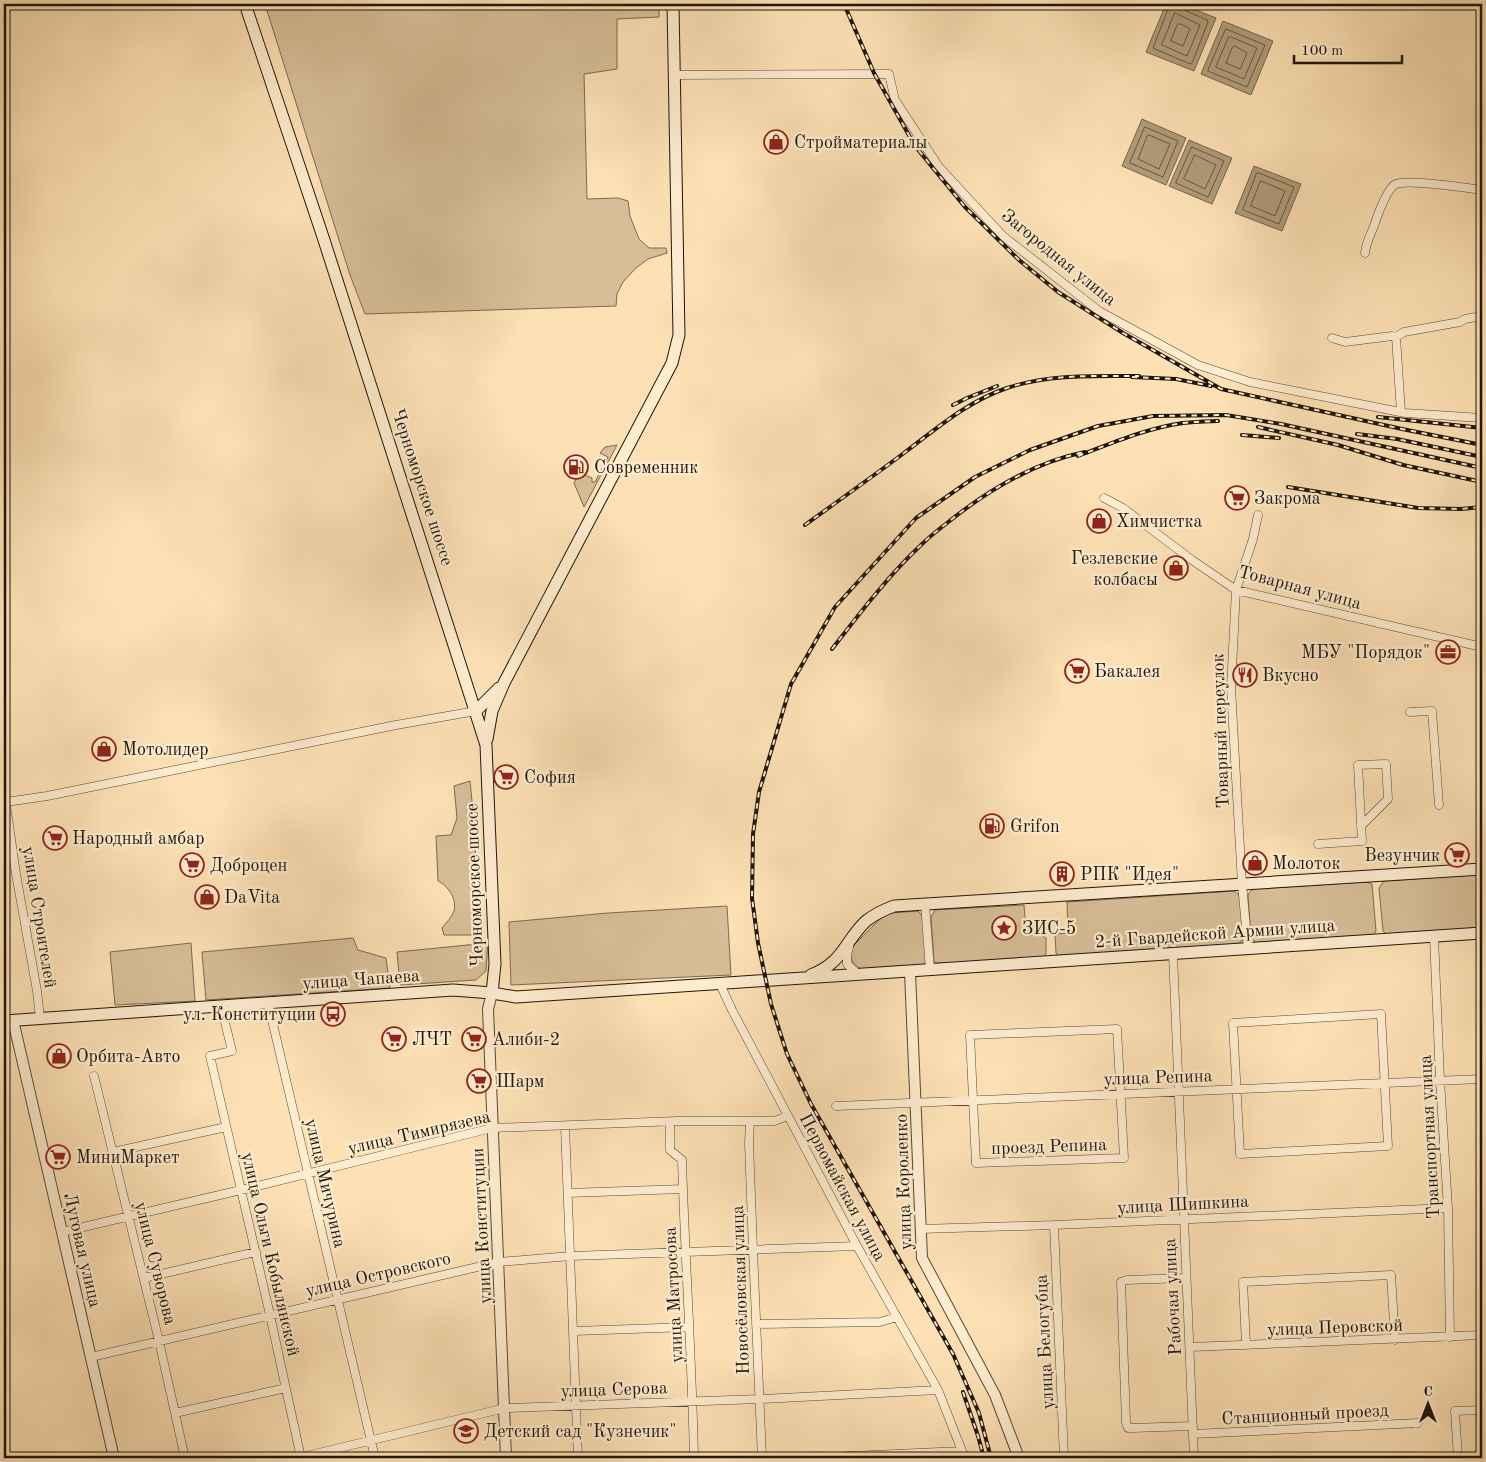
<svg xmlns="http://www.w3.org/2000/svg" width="1486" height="1462" font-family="'Old Standard TT',serif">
<rect width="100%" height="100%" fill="#fde1b5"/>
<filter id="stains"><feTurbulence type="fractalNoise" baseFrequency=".004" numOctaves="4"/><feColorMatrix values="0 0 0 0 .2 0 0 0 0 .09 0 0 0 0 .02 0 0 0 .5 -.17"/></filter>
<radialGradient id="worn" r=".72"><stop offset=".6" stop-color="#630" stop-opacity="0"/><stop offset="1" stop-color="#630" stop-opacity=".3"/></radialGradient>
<path fill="#d7be98" stroke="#7a6a51" d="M265,4h394v13l-42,2v50l-33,5 3,125 31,-1 10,3 2,15 9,23 10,9h17l1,5 -19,6 -12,9 -13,14 -6,12 -1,12 -251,8 -15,-39z
M617,445l-33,62 -10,-24 2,-4 6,-5 10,4v4h3l13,-25 -8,-4 5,-6z
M470,781l4,40 5,114h-35l-2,-7c4,-5 10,-11 12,-17 3,-13 -6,-25 -16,-30l-2,-45 15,-1 6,-17 -3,-32z
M1482,874v54l-95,7 -4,-4 -4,-43 5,-7z
M1366,882l6,2 4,47 -3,5 -116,7 -6,-4 -3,-45 5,-5z
M1234,891l6,5 3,44 -5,4 -179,13 -3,-4 -1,-19 13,-1 -1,-31z
M1024,905l2,27 3,3h13l4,3v16l-4,4 -103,7 -5,-4 -3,-44 4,-7z
M727,906l4,69 -220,10 -2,-63 99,-9z
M918,911l6,7 3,43 -6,6 -59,3 -8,-6 -4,-8 2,-9 30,-30 9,-4z
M353,938l5,12 28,8 4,30 -184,12 -4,-48z
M191,943l4,58 -80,4 -5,-53z
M488,943l-2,28 -10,9 -76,5 -3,-33z"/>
<path fill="#b19c7b" stroke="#76664e" d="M1166,4h15l35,14 -22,53 -48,-19z
M1223,21l50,20 -22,54 -50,-21z
M1142,119l44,19 -20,47 -44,-19z
M1189,140l43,18 -20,46 -43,-18z
M1254,166l47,18 -19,47 -47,-18z"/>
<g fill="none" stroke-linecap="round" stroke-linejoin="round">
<path stroke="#685842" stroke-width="1" d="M1170,4l-17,44 37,16 2,-1 16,-41 -1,-2 -23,-10 -3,-6
M1175,13l25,12 -13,31 -25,-11z
M1178,24h3l9,5 -7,17 -12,-5z
M1226,29l39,16 -18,42 -39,-16z
M1229,37h2l26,11 -13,31 -28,-12z
M1235,46l12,7 -7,16 -14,-6 6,-15z
M1145,127l33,14 -15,36 -33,-14z
M1149,135l21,9 -11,25 -21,-10 9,-23z
M1192,147l32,14 -16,36 -32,-14z
M1195,155l21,10 -11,24 -21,-10z
M1257,173h2l35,14 -15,37 -36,-14z
M1261,181l24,10 -10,25 -24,-10z"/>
<g stroke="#564835" stroke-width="9">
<path id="minor" d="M674,75l215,-1 6,26 44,67 64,69 96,75 99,54 52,17 155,31 77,5
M1365,253c1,-12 8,-22 11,-33 3,-9 11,-29 18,-35 10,-7 73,3 88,5
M1396,337l5,75
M1332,338l13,4 47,-6 4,1 8,-5 56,-10 5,-3 17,-3
M1104,498l19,10 69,52 44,30 246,57
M1410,712l22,-1 7,94
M4,791l12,83 21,117 3,27
M6,802l41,-6 349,-71 80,-14
M1318,844l44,-3 -4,-76 28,-1 2,35 -27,27
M925,904l5,66
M1434,937l6,143 8,128 2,129
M849,947l-2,8v9l12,11
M1248,949l-6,-65 -11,-196 5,-98 17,-51 5,-24
M1173,954l21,504
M720,984l12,26 125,236 81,144 24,61 1,7
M268,1003l107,455
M221,1006l11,45 -22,5 60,259 31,143
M1381,1014l7,132 -148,8 -7,-131z
M1117,1029l7,129 -148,5 -6,-128z
M94,1076l65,265 26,117
M836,1106l646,-27
M750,1121l-1,22 4,107 9,208
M670,1122v28l12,10c3,99 10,199 12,298
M565,1126l13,332
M113,1152l113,-25
M568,1193l115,-4
M1054,1225l10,233
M920,1229l134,-4 394,-17
M62,1232l179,-42 251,-62 185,-7h97l14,-5
M144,1278l112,-26
M1186,1278l-59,2 -6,2 5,140 2,6h4l61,-2
M756,1324l124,-2 17,-5
M574,1331l115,-4
M1246,1345l-3,-63 148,-7 4,65
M1190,1347l292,-12
M91,1357l408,-95 72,-6 286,-10
M175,1413l111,-25
M1193,1434l225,-11
M298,1458l207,-50 255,-9 178,-9
M806,1458l156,-7
M1458,1458l-3,-47 27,-1"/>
</g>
<g stroke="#564835" stroke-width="12">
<path id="tertiary" d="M910,972l12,286 73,137 24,63
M492,993l-4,16 18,449
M13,1020l49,212 52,226"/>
</g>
<g stroke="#1e150a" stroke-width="13">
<path id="secondary" d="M245,4l79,236 162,505 9,219 -3,29
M476,711l23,-23
M487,739l5,-28 12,-28 168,-320 7,-28 -6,-331
M811,975c32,-12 33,-33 55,-54 9,-7 17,-11 28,-15l588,-37
M4,1021l449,-31 39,3 24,4c322,-21 644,-43 966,-64"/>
</g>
<use href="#minor" stroke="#feeccf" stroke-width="8"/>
<use href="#tertiary" stroke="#feeccf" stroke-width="10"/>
<use href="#secondary" stroke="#feeccf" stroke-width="11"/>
<g stroke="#1e150a" stroke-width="4">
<path id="rail" d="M844,4l30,69 41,73 50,61 54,53 39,32 65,41 98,56 181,40 80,16
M1132,377l44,2 35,7
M953,405l14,-7 30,-12
M1378,417l104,11
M1258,427l80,18 65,20 79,17
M1357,434l40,5 85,18
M1242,435l37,3
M1078,456c34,-13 69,-28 105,-33 12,-1 24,-2 35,-2
M1288,487l130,21 43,1 21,-2
M805,525c33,-24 67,-48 99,-72 32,-24 64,-52 103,-65 42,-14 87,-12 132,-12
M832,649c28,-36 56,-73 89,-104 8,-8 17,-15 26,-22 40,-32 87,-61 138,-71
M963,1392l15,44 6,22
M991,1458l-12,-45 -26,-59 -142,-250 -24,-50 -16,-50 -13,-61 -6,-45 1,-64 6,-42 32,-108 44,-77 81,-89 59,-41 55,-27 68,-24 55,-10 73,-1 55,9 201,44"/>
</g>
<use href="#rail" stroke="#feeccf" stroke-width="2" stroke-dasharray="5.5" stroke-linecap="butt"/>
</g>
<defs>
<g id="shop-ring" transform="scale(1.25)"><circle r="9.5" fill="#feeccf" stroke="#8f2418" stroke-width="1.5"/><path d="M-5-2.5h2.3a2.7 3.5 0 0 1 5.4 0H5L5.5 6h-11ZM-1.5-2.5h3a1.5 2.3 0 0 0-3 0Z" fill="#8f2418"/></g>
<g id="fuel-ring" transform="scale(1.25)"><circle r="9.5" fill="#feeccf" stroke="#8f2418" stroke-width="1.5"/><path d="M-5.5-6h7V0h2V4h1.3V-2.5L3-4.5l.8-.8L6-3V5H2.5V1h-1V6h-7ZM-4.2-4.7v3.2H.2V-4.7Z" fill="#8f2418"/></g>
<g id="supermarket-ring" transform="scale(1.25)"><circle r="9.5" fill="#feeccf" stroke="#8f2418" stroke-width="1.5"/><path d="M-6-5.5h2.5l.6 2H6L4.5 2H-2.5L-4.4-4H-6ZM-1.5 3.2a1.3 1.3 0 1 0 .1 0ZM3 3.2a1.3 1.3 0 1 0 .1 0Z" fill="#8f2418"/></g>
<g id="office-ring" transform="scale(1.25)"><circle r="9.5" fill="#feeccf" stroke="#8f2418" stroke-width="1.5"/><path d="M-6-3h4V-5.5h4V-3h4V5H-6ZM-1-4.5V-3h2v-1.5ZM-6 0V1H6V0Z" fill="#8f2418"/></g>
<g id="restaurant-ring" transform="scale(1.25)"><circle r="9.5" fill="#feeccf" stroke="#8f2418" stroke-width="1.5"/><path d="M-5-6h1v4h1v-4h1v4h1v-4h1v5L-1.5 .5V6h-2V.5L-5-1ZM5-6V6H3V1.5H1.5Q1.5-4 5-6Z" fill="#8f2418"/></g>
<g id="building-ring" transform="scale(1.25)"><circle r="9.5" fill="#feeccf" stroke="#8f2418" stroke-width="1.5"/><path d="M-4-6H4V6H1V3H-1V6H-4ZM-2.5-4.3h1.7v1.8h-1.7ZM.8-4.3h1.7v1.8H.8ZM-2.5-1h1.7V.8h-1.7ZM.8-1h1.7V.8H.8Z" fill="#8f2418"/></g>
<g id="sight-ring" transform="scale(1.25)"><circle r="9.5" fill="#feeccf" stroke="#8f2418" stroke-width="1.5"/><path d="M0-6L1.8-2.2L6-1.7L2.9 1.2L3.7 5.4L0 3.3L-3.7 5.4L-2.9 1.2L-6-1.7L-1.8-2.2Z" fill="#8f2418"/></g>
<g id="bus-ring" transform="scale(1.25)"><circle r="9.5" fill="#feeccf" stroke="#8f2418" stroke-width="1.5"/><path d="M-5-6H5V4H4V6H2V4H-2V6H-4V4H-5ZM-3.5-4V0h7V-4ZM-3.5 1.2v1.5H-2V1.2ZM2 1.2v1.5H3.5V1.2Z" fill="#8f2418"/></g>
<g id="school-ring" transform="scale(1.25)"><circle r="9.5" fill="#feeccf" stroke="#8f2418" stroke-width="1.5"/><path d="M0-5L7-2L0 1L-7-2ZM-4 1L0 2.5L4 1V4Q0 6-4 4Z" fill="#8f2418"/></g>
</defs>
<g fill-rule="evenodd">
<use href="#shop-ring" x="776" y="142"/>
<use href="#fuel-ring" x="576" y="467"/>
<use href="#supermarket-ring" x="1237" y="498"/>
<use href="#shop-ring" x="1099" y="521"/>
<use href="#shop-ring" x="1176" y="568"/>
<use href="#office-ring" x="1448" y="652"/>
<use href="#supermarket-ring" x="1077" y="671"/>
<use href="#restaurant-ring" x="1245" y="675"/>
<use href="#shop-ring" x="104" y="749"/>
<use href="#supermarket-ring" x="506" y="777"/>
<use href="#fuel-ring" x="992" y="826"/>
<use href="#supermarket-ring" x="55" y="838"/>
<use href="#supermarket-ring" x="1457" y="855"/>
<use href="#shop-ring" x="1255" y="863"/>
<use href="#supermarket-ring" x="192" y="865"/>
<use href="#building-ring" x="1062" y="874"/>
<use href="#shop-ring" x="207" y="897"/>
<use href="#sight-ring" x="1004" y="928"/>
<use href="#bus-ring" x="333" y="1014"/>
<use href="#supermarket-ring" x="394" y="1039"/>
<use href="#supermarket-ring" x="474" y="1039"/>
<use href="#shop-ring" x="59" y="1056"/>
<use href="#supermarket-ring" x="479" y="1081"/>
<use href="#supermarket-ring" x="58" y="1157"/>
<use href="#school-ring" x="466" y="1431"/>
</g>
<g text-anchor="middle" stroke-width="4.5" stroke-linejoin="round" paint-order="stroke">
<g font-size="18" fill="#1e150a" stroke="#feeccf" text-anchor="start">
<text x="794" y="148">Стройматериалы</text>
<text x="594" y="473">Современник</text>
<text x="1254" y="504">Закрома</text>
<text x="1116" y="527">Химчистка</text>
<text x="1158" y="564" text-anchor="end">Гезлевские<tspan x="1158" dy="21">колбасы</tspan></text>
<text x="1430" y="658" text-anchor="end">МБУ "Порядок"</text>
<text x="1094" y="677">Бакалея</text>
<text x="1262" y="681">Вкусно</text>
<text x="122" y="755">Мотолидер</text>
<text x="524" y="783">София</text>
<text x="1010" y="832">Grifon</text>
<text x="72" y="844">Народный амбар</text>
<text x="1440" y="861" text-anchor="end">Везунчик</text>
<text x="1272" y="869">Молоток</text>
<text x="210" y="871">Доброцен</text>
<text x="1080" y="880">РПК "Идея"</text>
<text x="224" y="903">DaVita</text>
<text x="1022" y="934">ЗИС-5</text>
<text x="316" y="1020" text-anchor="end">ул. Конституции</text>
<text x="412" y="1045">ЛЧТ</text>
<text x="492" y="1045">Алиби-2</text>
<text x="76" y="1062">Орбита-Авто</text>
<text x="496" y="1087">Шарм</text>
<text x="76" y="1163">МиниМаркет</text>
<text x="484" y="1437">Детский сад "Кузнечик"</text>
</g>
<g font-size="18" fill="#1e150a" stroke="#feeccf">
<text transform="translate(1059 257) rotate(39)" y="6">Загородная улица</text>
<text transform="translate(423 487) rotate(72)" y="6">Черноморское шоссе</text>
<text transform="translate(1300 587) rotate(15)" y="6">Товарная улица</text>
<text transform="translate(1220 731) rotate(-92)" y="6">Товарный переулок</text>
<text transform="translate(474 885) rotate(-92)" y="6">Черноморское шоссе</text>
<text transform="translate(40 917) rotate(81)" y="6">улица Строителей</text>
<text transform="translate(1215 933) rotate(-4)" y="6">2-й Гвардейской Армии улица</text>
<text transform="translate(361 979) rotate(-4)" y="6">улица Чапаева</text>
<text transform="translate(1158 1077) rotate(-2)" y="6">улица Репина</text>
<text transform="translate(419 1132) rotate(-13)" y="6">улица Тимирязева</text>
<text transform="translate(1429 1137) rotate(-93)" y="6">Транспортная улица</text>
<text transform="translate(1049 1146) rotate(-2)" y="6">проезд Репина</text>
<text transform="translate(903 1182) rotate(-92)" y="6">улица Короленко</text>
<text transform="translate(326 1183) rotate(77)" y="6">улица Мичурина</text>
<text transform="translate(843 1187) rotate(62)" y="6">Первомайская улица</text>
<text transform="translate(1183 1204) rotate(-3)" y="6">улица Шишкина</text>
<text transform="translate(481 1226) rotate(-93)" y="6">улица Конституции</text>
<text transform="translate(83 1250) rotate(77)" y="6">Луговая улица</text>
<text transform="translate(271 1254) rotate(77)" y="6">улица Ольги Кобылянской</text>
<text transform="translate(156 1263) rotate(76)" y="6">улица Суворова</text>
<text transform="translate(378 1274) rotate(-13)" y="6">улица Островского</text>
<text transform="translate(740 1290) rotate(-92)" y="6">Новосёловская улица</text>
<text transform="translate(673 1295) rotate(-93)" y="6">улица Матросова</text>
<text transform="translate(1172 1297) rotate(-93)" y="6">Рабочая улица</text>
<text transform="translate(1335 1327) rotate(-2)" y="6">улица Перовской</text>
<text transform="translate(1044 1342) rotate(-93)" y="6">улица Белогубца</text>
<text transform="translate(614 1389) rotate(-2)" y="6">улица Серова</text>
<text transform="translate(1305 1414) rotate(-3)" y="6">Станционный проезд</text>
</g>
</g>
<rect width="1486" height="1462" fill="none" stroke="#fde1b5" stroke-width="20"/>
<rect x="5" y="5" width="1476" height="1452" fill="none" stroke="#1e150a" stroke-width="2.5"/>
<rect x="10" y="10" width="1466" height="1442" fill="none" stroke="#1e150a"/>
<g transform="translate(1428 1404)" stroke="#feeccf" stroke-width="4" paint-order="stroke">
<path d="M0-4L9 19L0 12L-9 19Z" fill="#1e150a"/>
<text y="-8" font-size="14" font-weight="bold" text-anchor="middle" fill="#1e150a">С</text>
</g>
<path d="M1294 55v8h108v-8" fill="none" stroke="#1e150a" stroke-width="2.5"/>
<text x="1301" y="55" font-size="15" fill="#1e150a" stroke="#feeccf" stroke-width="4" paint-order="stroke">100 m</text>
<rect width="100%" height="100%" filter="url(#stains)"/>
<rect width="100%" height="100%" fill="url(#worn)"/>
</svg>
